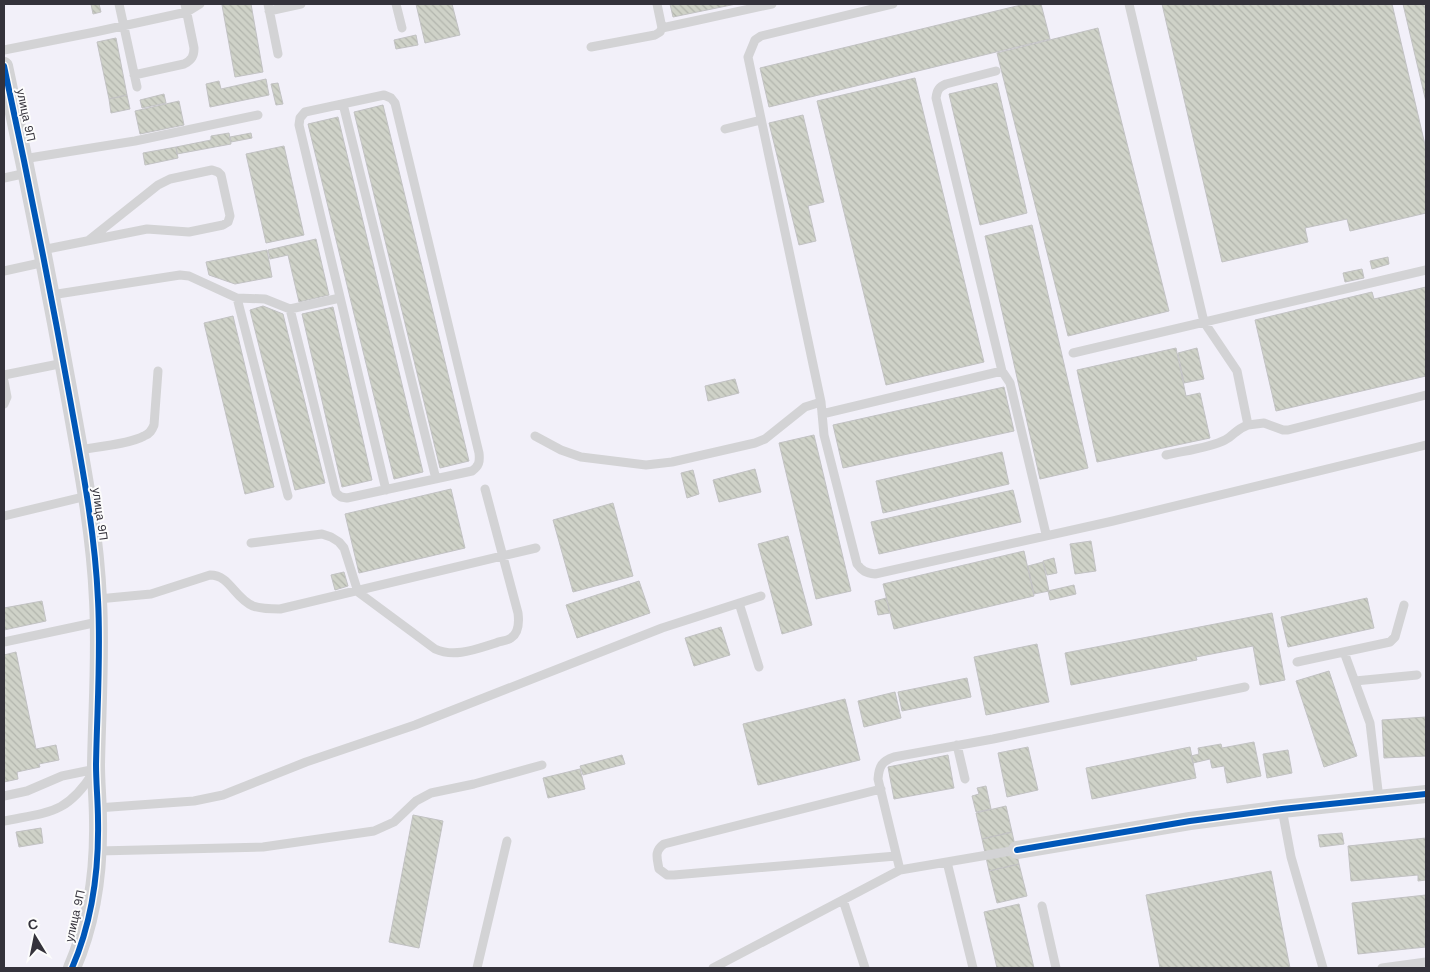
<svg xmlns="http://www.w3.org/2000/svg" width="1430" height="972" font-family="'Work Sans',sans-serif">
<defs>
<pattern id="building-back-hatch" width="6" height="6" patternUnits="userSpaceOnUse" patternTransform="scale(1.25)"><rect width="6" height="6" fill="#cfd2c8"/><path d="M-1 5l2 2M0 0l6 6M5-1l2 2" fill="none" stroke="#b2b5ad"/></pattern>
</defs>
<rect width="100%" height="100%" fill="#f2f0f9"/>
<path fill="url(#building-back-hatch)" stroke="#c2c2c3" d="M91,4h8l2,8 -8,2z
M227,4h24l12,68 -28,5 -13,-72z
M416,4h36l8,31 -35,8z
M670,4h66l-63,13z
M1025,4h16l9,35 -281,68 -9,-39z
M1162,4h230l34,145v64l-76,18 -3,-12 -42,9 3,14 -86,20z
M1403,4h23v98z
M1098,28l71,283 -101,25 -71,-283z
M416,35l2,10 -22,4 -2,-9z
M116,38l11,57 -18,4 -12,-57z
M915,78l69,284 -98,23 -69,-284z
M266,79l3,16 -59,12 -4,-23 13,-3 2,8z
M278,83l5,21 -7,1 -5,-21z
M997,83l30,130 -47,12 -31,-131z
M164,94l2,9 -24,5 -2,-8z
M127,95l3,14 -19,4 -2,-14z
M179,101l5,24 -44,9 -5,-23z
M383,105l86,356 -29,7 -86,-356z
M803,115l21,87 -16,4 8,35 -17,4 -30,-122z
M338,117l85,355 -29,7 -86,-355z
M229,133l2,11 -54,10 -1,-7 35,-7v-4z
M251,133l1,5 -21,4 -1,-5z
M284,146l20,89 -38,8 -20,-89z
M176,147l2,11 -33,7 -2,-12z
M1032,225l56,243 -48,11 -55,-243z
M316,239l13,56 -30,7 -11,-47 -18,4 -2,-9z
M267,250l5,27 -37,7 -26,-9 -3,-13z
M1388,257l1,7 -17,5 -2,-8z
M1362,269l2,9 -19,4 -2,-9z
M1426,287v89l-150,35 -21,-91 117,-28 2,7z
M263,306l20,8 42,169 -30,7 -45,-180z
M333,307l39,173 -30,7 -40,-173z
M233,316l41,171 -29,7 -41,-171z
M1176,348l10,48 14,-3 10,45 -113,24 -20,-92z
M1197,348l7,31 -20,4 -6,-30z
M735,379l4,14 -31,8 -3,-15z
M1004,387l10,44 -171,37 -10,-43z
M814,435l37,156 -35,8 -37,-156z
M1002,452l7,32 -126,29 -7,-32z
M755,469l6,23 -42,10 -6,-22z
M693,470l6,24 -12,4 -6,-25z
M451,489l14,59 -106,25 -14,-59z
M1013,490l8,32 -142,32 -8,-32z
M613,503l20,73 -60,16 -20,-72z
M788,536l24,89 -30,9 -24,-90z
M1091,541l5,30 -21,3 -5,-30z
M1024,551l10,45 -140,33 -11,-45z
M1054,558l3,15 -10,2 -4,-14z
M1043,562l6,29 -15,3 -6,-28z
M344,572l4,14 -13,4 -4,-15z
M639,581l11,32 -73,25 -11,-33z
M1074,585l2,9 -26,6 -2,-9z
M886,598l4,15 -12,2 -3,-14z
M1367,598l7,30 -86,19 -7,-30z
M42,601l4,20 -42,9v-22z
M1272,613l13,67 -25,5 -7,-39 -57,11 1,3 -126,25 -6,-32z
M721,627l9,28 -36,11 -9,-28z
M1037,644l12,58 -63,13 -12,-58z
M16,652l20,97 20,-4 3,15 -20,4 1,3 -23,5 1,7 -14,3v-127z
M1329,671l28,85 -33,11 -28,-86z
M967,678l4,19 -69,14 -4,-19z
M895,692l6,26 -37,9 -6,-26z
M845,699l15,61 -102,25 -15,-61z
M1426,717v39l-42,2 -2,-38z
M1254,742l7,34 -34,7 -3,-17 -12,2 -2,-9 -17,4 -2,-7 8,-2 -1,-6 23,-4 1,4z
M1028,747l10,43 -31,7 -9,-44z
M1190,747l6,31 -104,21 -6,-31z
M1288,750l4,23 -25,5 -4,-24z
M622,755l3,9 -42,11 -3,-9z
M948,755l6,33 -60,11 -6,-32z
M580,769l5,20 -37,9 -5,-20z
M986,786l5,23 -15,3 -4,-16 7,-2 -2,-6z
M1006,806l6,26 -30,7 -6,-26z
M413,815l30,6 -24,127 -30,-6z
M41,828l2,15 -24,4 -3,-15z
M1012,832l7,32 -30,7 -7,-32z
M1342,833l2,11 -24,3 -2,-12z
M1426,838v42l-8,1v-6l-67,6 -3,-35z
M1019,864l8,32 -30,7 -8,-32z
M1271,871l19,97h-130l-14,-73z
M1426,895v52l-68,7 -6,-51z
M1019,904l15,64h-37l-13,-56z"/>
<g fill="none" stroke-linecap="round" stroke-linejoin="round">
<path stroke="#d3d3d5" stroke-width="9" d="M119,4l18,83
M268,4l10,50
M396,4l6,24
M657,4l5,24
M893,4l-132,32 -6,4 -7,17 73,345 3,33 33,129c5,7 9,9 18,10l238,-53 313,-76
M1129,4l75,318 33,49 11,54c-14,5 -13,10 -23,15 -15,8 -42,11 -59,15
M269,11l32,-7
M591,47l64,-12 5,-3 2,-4 110,-24
M4,50l91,-18 92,-20 13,-8
M134,75l50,-11c8,-4 10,-8 10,-16l-9,-44
M343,104l93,375
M725,129l36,-9
M23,159l112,-18 123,-26
M4,178l23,-5
M42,250l105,-21 42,3 34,-7 5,-3 2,-6 -9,-41 -3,-3 -6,-2 -42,9 -12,6 -69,55
M4,271l41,-9
M51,295l129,-20 9,1 48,22 51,198
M237,298l28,1 25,10 50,-11
M290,309l46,184 5,4 6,1 125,-27c7,-5 8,-9 7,-18l-84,-350 -4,-5 -7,-3 -79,17 -5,6 -1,7 87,365
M1073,353l353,-83
M1002,371l8,12 36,151
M4,375l60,-12
M4,381l3,16 -3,7
M822,414l180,-43 -66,-273c1,-8 3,-11 10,-14l50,-13
M1248,425l16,-2 19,7h5l138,-35
M535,436l26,14 20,7 65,8 26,-3 83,-19 10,-4 40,-32 16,-5
M79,450c17,-3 51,-6 65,-14 6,-2 8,-6 10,-11l4,-54
M4,516l83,-20
M251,543l71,-9 9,3 8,5 5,6 14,44 77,57c20,9 41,0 61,-6 4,-2 11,-2 15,-5 8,-5 8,-17 7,-25l-33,-124
M98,599l53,-5 59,-19c20,0 24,23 43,31 9,3 18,3 27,3l256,-61
M739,603l20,64
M4,642l94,-20
M1344,652l26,71 9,76
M1297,662l93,-20 5,-5 9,-32
M1355,681l62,-6
M957,745l8,34
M881,789l-217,55c-10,7 -7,14 -5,25l8,6h7l222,-19
M4,796l23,-5 35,-15 34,-7
M97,808l97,-7 29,-6 83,-33 109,-37 247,-97 99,-32
M1282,809l9,48 32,111
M4,821c45,-9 63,-7 89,-48
M1017,850l-117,20 -22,-91c1,-13 4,-18 16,-22l99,-18 252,-52
M98,851l165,-4 111,-16 20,-9 22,-21 15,-8 43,-9 68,-19
M947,862l26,106
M843,900l22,68
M1042,906l14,62
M477,968l30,-127
M713,968l187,-98
M1382,968l44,-6"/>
<path stroke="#d3d3d5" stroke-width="18" d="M4,66c24,111 46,222 66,333 12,67 25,133 28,201 3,54 -1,110 -2,165 0,18 2,37 2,55 1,50 -6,102 -26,148
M1017,850l173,-29 92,-12 144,-15"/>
<g stroke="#fcfcfc" stroke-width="9">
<path id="cycleway" d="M4,66c24,111 46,222 66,333 12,67 25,133 28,201 3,54 -1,110 -2,165 0,18 2,37 2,55 1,50 -6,102 -26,148
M1017,850l173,-29 92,-12 144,-15"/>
</g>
<use href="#cycleway" stroke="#0057b8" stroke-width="6"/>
</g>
<g text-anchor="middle" stroke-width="4" stroke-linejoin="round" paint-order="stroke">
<g font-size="12" fill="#34323b" stroke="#fcfcfc">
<text transform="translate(26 115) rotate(78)" y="4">улица 9П</text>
<text transform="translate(100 514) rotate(82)" y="4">улица 9П</text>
<text transform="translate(75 916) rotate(-77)" y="4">улица 9П</text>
</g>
</g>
<rect width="1430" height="972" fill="none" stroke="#34323b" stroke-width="10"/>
<g transform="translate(35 937) rotate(350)" stroke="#fcfcfc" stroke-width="4" paint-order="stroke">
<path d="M0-4L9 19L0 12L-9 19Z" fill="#34323b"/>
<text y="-8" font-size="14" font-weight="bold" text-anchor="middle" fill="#34323b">С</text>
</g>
</svg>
